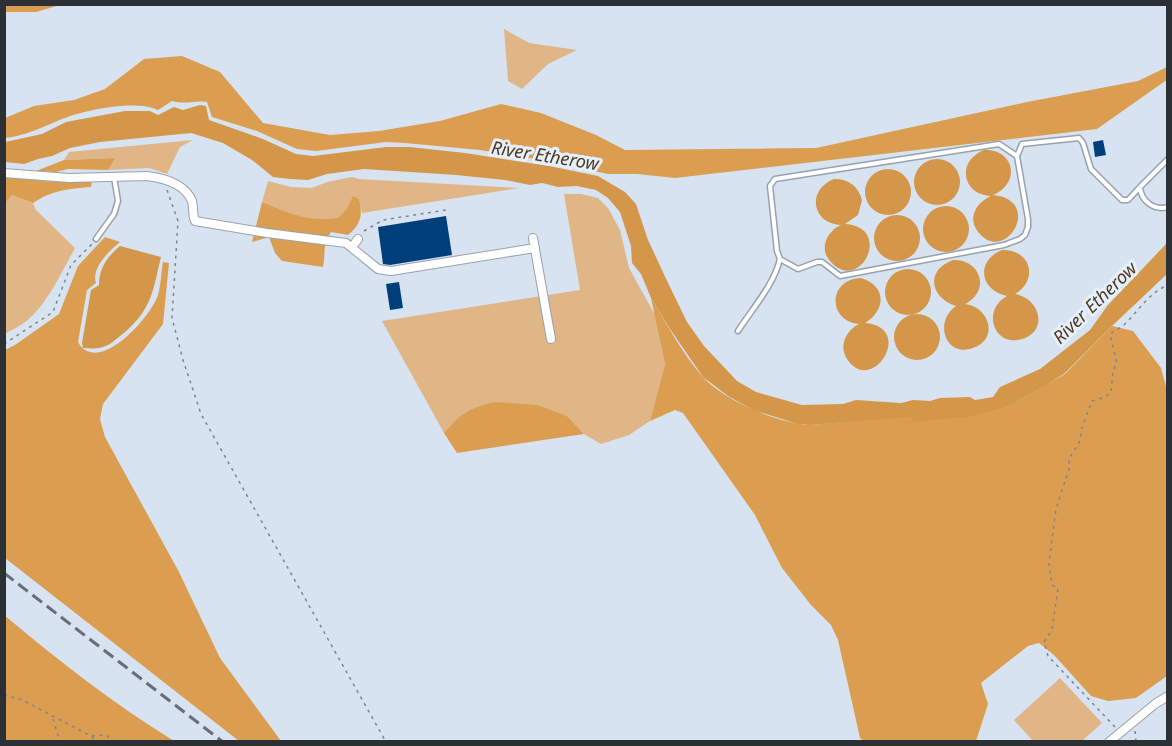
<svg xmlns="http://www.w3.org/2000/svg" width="1172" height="746" font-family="'Noto Sans',sans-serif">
<rect width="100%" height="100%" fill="#d7e3f1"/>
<path fill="#e0b687" d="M504,29l25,14 48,7 -29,14 -26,25 -14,-8z
M193,140l-13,7 -13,27 -18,-6 -41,2 6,-12 -50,2 5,-8z
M352,177l7,2 160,9 -157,25 -3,-14c-6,5 -17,18 -22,20 -21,9 -55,-8 -75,-17l6,-21 23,6 21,1 15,-6z
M564,194h17l17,4 10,10 12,22 9,38 26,47 10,49 -15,57 -21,14 -28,9 -17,-10 -17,-18 -114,7 -9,10 -62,-112 198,-31z
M12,195l21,8 3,7 39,38c-13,23 -29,59 -50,74 -6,5 -14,8 -20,12l-1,-131z
M1060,678l42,45 -20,18h-49l-19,-21z"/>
<path fill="#db9d50" d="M4,5l1,-1 55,1 -24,7h-31z
M182,56l38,16 43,51 67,12 49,-4 61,-10 61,-17 40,9 55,22 29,15 191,-2 211,-46 111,-21 29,-14 1,12 -71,50 -422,49 -38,-4h-29l-61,-13 -67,-11 -75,-7 -19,-1 -70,9 -19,-2 -40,-18 -45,-14 -5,-15c-13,-2 -21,3 -35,-1l-14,9c-22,-11 -74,0 -96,9 -19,8 -37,17 -57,19v-20l29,-12 40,-6 31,-11 39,-30z
M115,158l-7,12 -40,-1 -12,3 -20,-1 28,-11z
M5,177l50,5 37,-2 -1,7c-24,2 -38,3 -58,16l-21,-8 -7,8z
M353,196l6,3c4,16 2,25 -11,36l-17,-3c-9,14 -5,20 -8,35l-41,-6 -7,-8 -6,-16 -17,5 10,-40c28,12 46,20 76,16l9,-9z
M105,237l15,5c-11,9 -29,26 -24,41l-9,7 -9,52c20,35 73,-25 80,-47 3,-10 3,-22 5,-33l6,1 -6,61 -60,80 -3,15 5,18 74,135 41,86 61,83h-42l-234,-183v-208l10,-5 44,-31 19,-48z
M651,298c16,26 31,55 51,78 22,25 76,47 108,49l104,-9 -4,5 99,-15 56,-32 47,-48 21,5 28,37 6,22v286l-31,22 -28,3 -17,-5 -37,-41 -15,-12 -11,3 -47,37 7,21 -12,37h-112l-4,-3 -22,-98 -7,-15 -20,-20 -29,-37 -27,-53 -72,-102 -8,-3 -25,11 15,-57z
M494,402l43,3 30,11 17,18 -127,19 -13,-20c18,-21 25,-24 50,-31z
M4,615c55,46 110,89 170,126h-169z"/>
<path fill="#d4974a" d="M200,105l6,1 3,14 54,19 33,15 17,2 73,-9h24l55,6 84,13 49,10 27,16 11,12 12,36 21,45 18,37 17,24 33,35 19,11 46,13 41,-1 13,-4 45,3 12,-3 17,1 10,-3 30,-1 5,3 18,-3 7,-10 40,-18 50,-39 18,-25 59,-62v31l-55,52 -47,47 -17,11 -39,22 -41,11 -59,5 4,-5 -103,8 -12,-1 -45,-14 -25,-14 -25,-19 -33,-48 -19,-31 -10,-24 -9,-11 -1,-17 -11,-34 -12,-14 -12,-8 -19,-4 -19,1 -16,-4 -12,2 -25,-5 -49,-5 -92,-6 -37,5 -19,6 -18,-1 -17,-2 -21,-17 -29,-17 -32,-10 -91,9 -30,6 -18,8 -14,3 -14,5 -19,-2v-20l37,-8 24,-12 59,-11h25l8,4 16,-8 9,3z
M984,150c31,-1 37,33 9,45 51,5 13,70 -14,38 -13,-15 -2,-31 12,-37 -29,-1 -35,-35 -7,-46z
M914 182a23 23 0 1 1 46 0a23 23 0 1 1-46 0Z
M865 192a23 23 0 1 1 46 0a23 23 0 1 1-46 0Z
M834,179c15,0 24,7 28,21l-4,15 -13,9c49,3 15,70 -14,38 -13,-13 -4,-31 10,-37 -29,-1 -35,-35 -7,-46z
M923 229a23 23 0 1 1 46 0a23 23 0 1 1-46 0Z
M874 238a23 23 0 1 1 46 0a23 23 0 1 1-46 0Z
M120,246l41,11c-8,33 -9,52 -36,75 -17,14 -20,18 -42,16l-1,-5 9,-53 8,-5c0,-17 8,-28 21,-39z
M1002,250c29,-1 37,30 13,44 25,4 34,37 7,45 -28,9 -41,-29 -15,-43 -27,-5 -32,-35 -5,-46z
M953,260c28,-1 38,31 12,44 25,3 34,35 8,44 -27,10 -40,-26 -17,-42 -26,-8 -31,-36 -3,-46z
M885 292a23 23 0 1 1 46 0a23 23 0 1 1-46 0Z
M861,278c26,8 25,32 4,45 51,4 7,74 -18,36 -9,-14 0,-29 12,-35 -32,-3 -31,-45 2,-46z
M894 337a23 23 0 1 1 46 0a23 23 0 1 1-46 0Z"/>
<path fill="#003f7c" d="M1103,140l3,15 -11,2 -2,-15z
M446,216l6,39 -62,10 -7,-1 -5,-37z
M399,282l4,26 -13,2 -4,-26z"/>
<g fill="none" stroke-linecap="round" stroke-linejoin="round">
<g stroke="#97a2af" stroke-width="7">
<path id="service" d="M1017,156l-18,-12 -224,35 -5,7 7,65 3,8 18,10 19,-7h5l18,14 164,-31 16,-6 5,-4 3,-8v-8l-11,-63 5,-12 57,-6 4,5 8,26 31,31h6l12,-13
M1168,159l-28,28c1,14 14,24 28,20
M96,239l18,-25 4,-13 -4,-24
M738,331c14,-22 36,-46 42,-72"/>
</g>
<g stroke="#97a2af" stroke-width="10">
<path id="minor" d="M4,173l65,5 78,-2c16,2 38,8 45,25 2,7 0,13 3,20l72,12 79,10 32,26 13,2 144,-23
M533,238l18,101
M352,247l6,-8
M1109,742l46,-38 13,-8"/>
</g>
<path stroke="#7d858f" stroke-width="1.5" stroke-dasharray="3 4.5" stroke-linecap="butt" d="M167,190l11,31 -6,97 11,42 18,54 185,328
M364,231l19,-11 63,-10
M4,344l49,-32 18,-47 21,-21
M4,695l18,5 69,36 5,6
M53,719l7,23
M1115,727l-67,-71 -4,-14 8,-12 6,-42 -6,-3 -3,-22 7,-54 13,-40v-10l11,-18 2,-14 10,-26 13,-4 6,-5 2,-21 4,-8 -7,-28c4,-6 10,-6 15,-11 14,-14 24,-31 43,-39
M1135,731l1,11
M92,736l14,-1 10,7"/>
<use href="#service" stroke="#fff" stroke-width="4"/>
<use href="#minor" stroke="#fff" stroke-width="8"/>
<path stroke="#676e76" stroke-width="3" stroke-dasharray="12 6" stroke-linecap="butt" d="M4,573l219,169"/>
</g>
<g text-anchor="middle" stroke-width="6" stroke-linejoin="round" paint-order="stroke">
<g font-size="18" font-style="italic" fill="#523918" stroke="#e4f0fe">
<text transform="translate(545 156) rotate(9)" y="6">River Etherow</text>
<text transform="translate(1095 303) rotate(-44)" y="6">River Etherow</text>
</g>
</g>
<rect width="1172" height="746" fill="none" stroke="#2b3035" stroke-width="12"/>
</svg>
